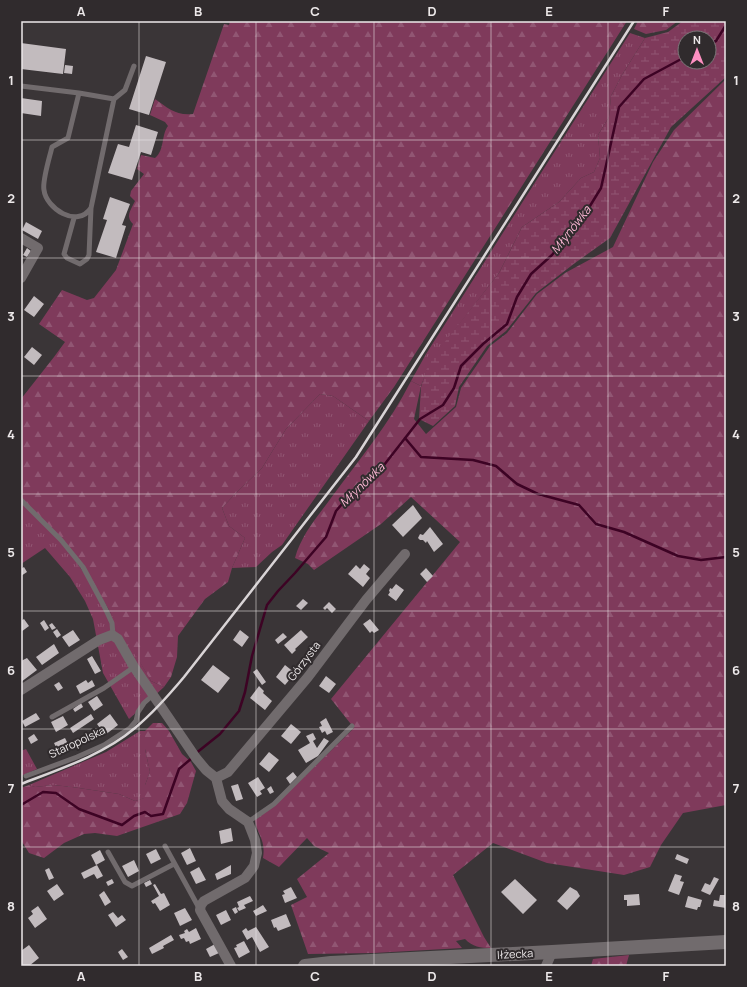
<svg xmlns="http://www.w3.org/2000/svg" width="747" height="987" font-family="Manrope,sans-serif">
<defs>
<pattern id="grass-tufts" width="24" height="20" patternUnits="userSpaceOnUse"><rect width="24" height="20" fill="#7f3a5b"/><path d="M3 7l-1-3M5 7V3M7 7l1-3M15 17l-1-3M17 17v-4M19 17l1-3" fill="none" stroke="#915673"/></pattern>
<pattern id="forest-firs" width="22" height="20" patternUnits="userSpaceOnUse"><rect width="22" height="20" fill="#7f3a5b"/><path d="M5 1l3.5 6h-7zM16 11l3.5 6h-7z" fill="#915673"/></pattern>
<pattern id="wetland-marsh" width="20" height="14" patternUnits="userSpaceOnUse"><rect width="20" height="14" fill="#7f3a5b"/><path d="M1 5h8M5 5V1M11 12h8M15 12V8" fill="none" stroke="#915673"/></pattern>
</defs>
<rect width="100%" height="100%" fill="#3a3537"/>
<path fill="url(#grass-tufts)" d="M630,33l15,5 -23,37 -11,21 -2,21 -11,18 2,23 -6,14 -13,6 -22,24 -37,25 -23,46 -69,89 -9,24 -10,-5 15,-27z
M320,394l13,2 36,25 -87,124 -10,7 -16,15 -24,1 13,-30 -16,-12 -7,-18 13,-14 27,-26 24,-39z
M21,498l40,41 58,86 32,56 13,6 -35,32 -26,-46 -10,-54 -8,-18 -15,-24 -25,-29 -24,16z
M140,731h5v18l5,23 -5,13v13l-10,3 -16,-7 -47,-7 -19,-2 -18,2 -6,-2 77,-33z
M26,749l11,20 -16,7v-25z"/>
<path fill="url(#forest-firs)" d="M230,21h397l-233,366 -25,34 -36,-25 -13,-2 -34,35 -24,39 -27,26 -13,14 7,18 16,12 -13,30 -4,14 -23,17 -27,37 -1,21 -6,20 -7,10 -13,-6 -68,-115 -62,-68v-99l33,-42 11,-15 -26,-18 23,-34 25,10 7,-2 22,-28 17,-46c-8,-8 -2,-14 2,-23l-5,-5 1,-5 13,-17 -7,-5 4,-14 14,3c10,-8 6,-23 13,-32l-3,-4 -15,-7 5,-16c13,9 21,17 38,15l31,-90 5,1z
M638,21h40l-12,9 -20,4 -12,-5z
M726,79v726l-43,8 -22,32 -11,22 -26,8 -77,-12 -54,-20 -40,32 31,62 7,11c-11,0 -18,-1 -26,-9l-9,2 6,7 -88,5 -66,1 -17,-49 16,-8 -10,-18 32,-26 -15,-7 -7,-8 -28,29 -16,-9c3,-19 -6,-23 -8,-38l44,-38 55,-54 -23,-29 129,-157 -49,-45 -30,27 -67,46 -6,-6 -13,-6c6,-23 23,-42 36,-60 28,-38 59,-75 80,-117l10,5 -7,33 12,15 30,-27 5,-19 29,-42 17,-13 30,-39 28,-21 48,-26 40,-85 21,-32z
M153,723h9l7,8 13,23 9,8 5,9 -9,32 -7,11 -63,22 -22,-3 -11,1 -20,9 -20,15 -15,-5 -8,-13v-52l8,-3 6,2 18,-2 19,2 47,7 16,7 9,-3 1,-13 5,-13 -5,-23v-18z
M629,955l-3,11h-35l2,-7z"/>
<path fill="url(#wetland-marsh)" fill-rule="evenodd" d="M683,21h43v56l-55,50 -61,111 -35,25 -39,30 -30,38 -19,15 -28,41 -4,19 -22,20 -14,-7 2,-32 8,-25 70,-89 23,-46 37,-25 22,-24 13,-6 6,-14 -2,-23 11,-18 2,-21 11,-21 23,-37 23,-6zM685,38h24v24h-24z"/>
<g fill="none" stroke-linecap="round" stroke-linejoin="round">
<path stroke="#3d0324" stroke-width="2.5" d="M709,44l7,-3 10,-16
M405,438l16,19 52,3 23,6 21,18 21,10 41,11 17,19 28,8 54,24 23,4 25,-3
M195,754l25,-20 19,-23 6,-19 7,-36 15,-51 11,-14 17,-18 31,-36 10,-26 19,-22 22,-15 43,-55 23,-14 11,-17 7,-22 22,-22 24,-20 10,-27 14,-23 21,-19 33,-41 16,-26 18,-81 25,-28 41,-22
M21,805l22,-13 13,1 23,16 43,16 12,-9 11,-4 6,4 12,-2 16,-45 13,-11"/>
</g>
<path fill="#c2bbbe" d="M21,43l45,6 -3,25 -42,-5z
M146,56l20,6 -17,53 -20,-6z
M65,65l8,1 -1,8 -8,-1z
M21,98l21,3 -1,15 -20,-3z
M136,125l22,7 -7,23 -10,-3 -9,28 -24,-7 10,-29 11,3z
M110,197l20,7 -8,21 4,1 -10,32 -20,-6 11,-32 -4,-1z
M26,222l16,9 -4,8 -16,-9z
M27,248l4,3 -4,6 -4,-2z
M34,296l10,8 -10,13 -10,-7z
M32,347l10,8 -8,10 -10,-8z
M413,505l9,13 -19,19 -11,-12z
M430,527l13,17 -9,8 -7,-11 -1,2 -3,-3h-3l-2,-2 2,-4 3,1z
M364,564l6,5 -4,5 4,4 -7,9 -15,-13 8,-9 4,4z
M24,567l3,5 -6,4v-7z
M426,568l7,8 -6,6 -7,-8z
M396,584l8,6 -8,11 -8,-6 2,-3 -1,-1 1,-3 2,1z
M303,599l5,4 -7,7 -5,-4z
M329,602l7,7 -4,4 -5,-5 -2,2 -2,-2z
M24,619l5,7 -8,6v-11z
M370,619l9,11 -5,3 -2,-2 -2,2 -7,-9z
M44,620l5,8 -4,3 -5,-8z
M52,623l4,5 -4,2 -3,-5z
M57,629l4,6 -4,3 -4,-6z
M73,630l7,10 -11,7 -7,-10z
M240,630l9,7 -7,10 -9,-7z
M301,630l7,7 -13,12 1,1 -4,4 -8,-9z
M283,633l4,4 -9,7 -3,-4z
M54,644l5,9 -17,12 -6,-8z
M92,656l9,15 -6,3 -8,-15z
M27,658l10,12 -16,12v-21z
M213,665l17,13 -12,15 -17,-13z
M285,665l10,8 -10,12 -9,-8z
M257,669l9,13 -4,3 -9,-13z
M326,676l10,8 -7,9 -10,-7z
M86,680l2,3 4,-3 3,6 -15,8 -4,-8z
M59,682l4,6 -5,3 -4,-6z
M259,686l5,5 -1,2 9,8 -7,9 -15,-12z
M97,696l6,9 -9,6 -6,-9z
M81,703l2,4 -8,5 -2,-3z
M36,713l4,6 -15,8 -3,-6z
M91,714l3,5 -21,14 -3,-5z
M110,714l8,11 -13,10 -8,-11z
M63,716l5,9 -12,7 -5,-10z
M326,718l7,14 -6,3 -2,-4 -3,2 -3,-6 3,-1 -2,-4z
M291,724l10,8 -10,12 -10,-8z
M313,733l3,6 -3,2 4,7 7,-10 5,3 -11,15 -12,7 -8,-13 12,-7 -4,-7z
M34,734l4,6 -7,4 -3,-6z
M65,738l5,10 -11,5 -5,-10z
M269,752l10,8 -10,12 -10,-8z
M293,772l4,5 -7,7 -4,-6z
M258,777l7,11 -5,3 2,3 -5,3 -9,-14z
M238,784l5,15 -7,2 -5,-15z
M271,786l3,6 -4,2 -3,-5z
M231,828l2,13 -12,3 -2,-13z
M190,848l6,13 -9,4 -6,-12z
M156,849l5,10 -10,5 -5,-10z
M100,850l5,10 -9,5 -5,-10z
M677,854l12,5 -2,5 -12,-5z
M134,860l5,11 -11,6 -6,-11z
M97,865l6,11 -6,3 -3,-5 -10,5 -3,-6z
M231,865v9l-14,6 -2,-6z
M199,867l7,13 -10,4 -6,-12z
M49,868l5,10 -5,2 -4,-10z
M675,874l7,2 -2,5 4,1 -5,13 -11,-4z
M714,877l5,2 -9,16 -9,-4 4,-8 5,2z
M112,879l2,4 -6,3 -2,-4z
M515,879l22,21 -14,14 -22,-22z
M150,880l2,4 -6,3 -2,-4z
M57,884l7,10 -10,7 -7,-10z
M155,884l6,10 3,-1 6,12 -10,6 -5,-8 -2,1 -2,-3 8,-5 -6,-11z
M291,887l6,11 -12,5 -3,-8 3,-1 -2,-3z
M570,887l7,4 3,5 -13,14 -10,-9z
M104,891l7,11 -6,4 -6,-11z
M639,894l1,11 -13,1v-6h-3v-5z
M720,895h6v13l-13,-2 1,-6 5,1z
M250,896l3,5 -9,4 2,3 -7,3 -2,-3 2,-1 -2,-5z
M688,896l14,4 -2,7h-2l-1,3 -12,-3z
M263,905l4,6 -11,5 -3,-5z
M38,906l9,13 -12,9 -7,-10 5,-4 -2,-3z
M236,907l2,5 -3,2 -3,-5z
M185,908l7,12 -12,6 -6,-13z
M226,910l5,10 -10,5 -5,-10z
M113,912l5,6 4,-3 4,5 -10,7 -8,-12z
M286,914l5,12 -13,5 -2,-4 -2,1 -3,-8z
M256,927l13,20 -9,5 -8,-15 -5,3 -5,-9 4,-3 2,3z
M196,928l5,11 -11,5 -1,-3 -3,1 -2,-4 -3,1 -2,-4 6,-2 -1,-2 3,-2 2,3z
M171,935l3,5 -11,6 1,2 -12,6 -3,-6z
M244,941l6,11 -11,6 -5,-10 3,-1 -1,-2z
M215,944l4,9 -9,4 -4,-8z
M29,945l10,13 -10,8h-7l-1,-2v-13z
M122,949l6,8 -5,3 -5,-8z"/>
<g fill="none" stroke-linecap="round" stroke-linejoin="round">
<path stroke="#716b6d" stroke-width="5" d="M21,86l58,7 -11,45 -16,9c-2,9 -10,34 -8,43 2,18 33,39 47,18
M114,99l11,-9 9,-24
M74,218l-10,36 3,4 13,6 7,-5 2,-4 2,-47 23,-109 -35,-6
M21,500l40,40 22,27 22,41 7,15 1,12
M52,717l52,-29 30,-21
M26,776l51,-19 27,-12 26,-17 6,-7 2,-9 6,-9 9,-8
M248,822l26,-18 78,-78
M165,846l34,62
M108,852l17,30 7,4 42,-22"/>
<path stroke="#716b6d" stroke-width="10" d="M21,238l17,10 -17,30
M21,690l78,-50 13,-5 6,4 16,28 62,91 10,12 10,8 6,23 7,8 19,13 7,18 2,13 -3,13 -9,12 -41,23 -3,4 -1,5 31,56
M216,778l12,-6 80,-95 58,-77 39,-46
M546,966l6,-14"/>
<path stroke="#716b6d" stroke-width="14" d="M305,966l26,-3 221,-11 174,-10"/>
<path stroke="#d9d4d6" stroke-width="2.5" d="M21,784c39,-15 82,-29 114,-56 19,-16 34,-33 49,-51l172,-220 278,-436"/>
</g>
<path fill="none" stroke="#ede9ea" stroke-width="1" stroke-opacity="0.55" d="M139,21v945M256,21v945M374,21v945M491,21v945M608,21v945M21,140h705M21,258h705M21,376h705M21,494h705M21,611h705M21,729h705M21,847h705"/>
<g text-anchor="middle" stroke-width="4" stroke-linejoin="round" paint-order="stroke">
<g font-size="11" fill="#ede9ea" stroke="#302b2d">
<text transform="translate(304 661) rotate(-53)" y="4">Górzysta</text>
<text transform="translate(77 742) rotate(-25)" y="4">Staropolska</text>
<text transform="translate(515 954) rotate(-3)" y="4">Iłżecka</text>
</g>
<g font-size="12" font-style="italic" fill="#fcb7d4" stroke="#302b2d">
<text transform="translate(571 230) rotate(-52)" y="4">Młynówka</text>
<text transform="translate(362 485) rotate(-44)" y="4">Młynówka</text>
</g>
</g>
<rect width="747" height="987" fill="none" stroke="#302b2d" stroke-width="44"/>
<g transform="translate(697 50)"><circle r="19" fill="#302b2d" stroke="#7c7779"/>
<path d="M0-3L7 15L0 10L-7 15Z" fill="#fd8fc1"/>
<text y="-6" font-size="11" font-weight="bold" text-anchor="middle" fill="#ede9ea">N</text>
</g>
<rect x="22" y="22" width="703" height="943" fill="none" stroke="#ede9ea" stroke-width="1.5"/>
<g font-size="13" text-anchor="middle" font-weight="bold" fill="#ede9ea">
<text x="81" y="16">A</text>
<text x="198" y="16">B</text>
<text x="315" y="16">C</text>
<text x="432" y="16">D</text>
<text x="549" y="16">E</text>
<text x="666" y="16">F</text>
<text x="11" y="85">1</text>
<text x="736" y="85">1</text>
<text x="11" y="203">2</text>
<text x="736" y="203">2</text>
<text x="11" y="321">3</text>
<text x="736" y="321">3</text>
<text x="11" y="439">4</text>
<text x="736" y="439">4</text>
<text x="11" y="557">5</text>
<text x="736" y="557">5</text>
<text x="11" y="675">6</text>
<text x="736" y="675">6</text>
<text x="11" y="793">7</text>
<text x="736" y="793">7</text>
<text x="11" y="911">8</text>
<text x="736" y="911">8</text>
<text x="81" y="981">A</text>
<text x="198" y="981">B</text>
<text x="315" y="981">C</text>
<text x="432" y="981">D</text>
<text x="549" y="981">E</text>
<text x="666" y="981">F</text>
</g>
</svg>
